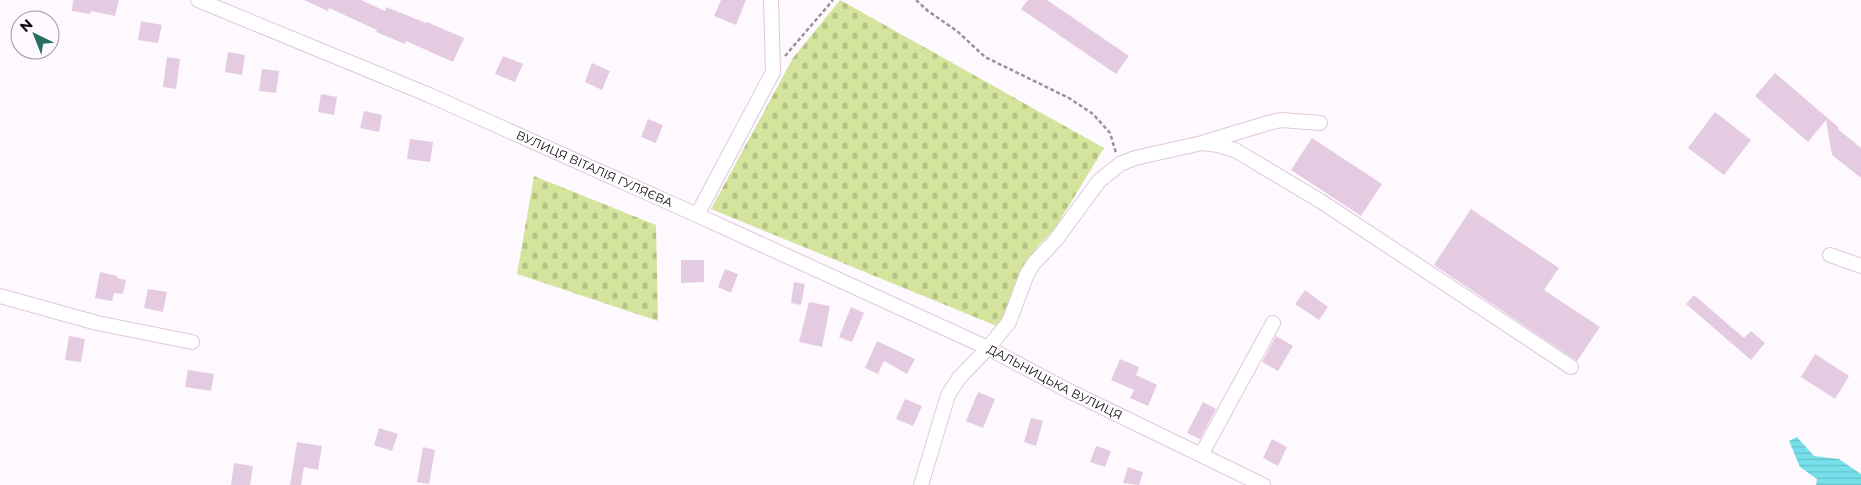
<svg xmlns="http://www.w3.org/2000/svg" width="1861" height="485" font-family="Montserrat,sans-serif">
<defs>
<pattern id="cemetery-stones" width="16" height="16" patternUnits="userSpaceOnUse" patternTransform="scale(1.25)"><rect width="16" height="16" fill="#d4e49c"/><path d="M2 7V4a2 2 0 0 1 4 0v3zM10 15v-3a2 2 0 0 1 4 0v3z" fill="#b5c285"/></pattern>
<pattern id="water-rules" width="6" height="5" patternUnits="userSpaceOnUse" patternTransform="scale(1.25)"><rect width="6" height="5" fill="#76e0ea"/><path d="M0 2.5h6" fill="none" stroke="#65bfc8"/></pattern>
</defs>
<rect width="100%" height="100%" fill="#fef9fe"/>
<path fill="url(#cemetery-stones)" d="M840,0l264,148 -50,82 -16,16 -19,30 -20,51 -288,-118 82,-151z
M534,176l122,49 2,96 -141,-47z"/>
<path fill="url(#water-rules)" d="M1797,437l17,19 25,3 22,15v11h-45l1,-6 -17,-12 -11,-26z"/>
<path fill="#e4cbe1" d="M73,0h46l-4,16 -24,-5 -1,3 -18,-3z
M304,0h57l24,11 1,-4 40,16 1,-1 37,16 -11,24 -47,-21 -1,3 -29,-12 1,-2 -48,-22 -1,3z
M721,0h25l-10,25 -22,-9z
M1028,0h19l82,56 -13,18 -95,-65z
M141,21l21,4 -4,18 -20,-3z
M228,52l17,3 -3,20 -17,-3z
M503,56l20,8 -8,18 -20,-8z
M167,57l13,2 -4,30 -13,-2z
M592,63l18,8 -8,19 -17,-8z
M262,69l17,2 -3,22 -17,-2z
M1775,73l63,54 1,3 22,18v30l-29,-23 -6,-35 -18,22 -53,-46z
M321,94l16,3 -3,18 -16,-3z
M364,111l18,4 -3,17 -19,-4z
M1715,112l36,28 -27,35 -36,-27z
M648,119l15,6 -7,18 -15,-6z
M1312,138l70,46 -21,32 -70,-46z
M410,139l23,3 -3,20 -23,-3z
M1471,209l88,59 -15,22 56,37 -23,34 -143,-96z
M681,260h23v22l-23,1z
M725,269l13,5 -7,19 -13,-6z
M100,272l17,4v2l9,2 -3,14 -9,-1 -2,8 -17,-3z
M794,282l11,2 -4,21 -10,-2z
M148,289l19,3 -4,20 -19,-4z
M1305,290l23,17 -9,13 -24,-16z
M1694,295l50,43 7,-7 14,12 -14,17 -65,-56z
M809,302l21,4 -8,41 -23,-5z
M851,307l13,6 -12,29 -13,-5z
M69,336l16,3 -4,23 -16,-2z
M1276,336l17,10 -15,25 -16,-9z
M877,341l38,18 -8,15 -23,-13 -6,13 -13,-6z
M1815,354l34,22 -14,23 -34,-22z
M1120,359l19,8 -3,8 21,10 -9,21 -18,-8 4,-8 -23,-10z
M188,370l26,4 -3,17 -26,-4z
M978,392l17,7 -12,29 -17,-7z
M905,399l17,7 -9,20 -17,-7z
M1203,402l13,7 -16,30 -13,-6z
M1031,418l12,3 -7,25 -12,-4z
M379,428l19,6 -6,17 -18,-6z
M1272,439l15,8 -9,19 -15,-8z
M297,442l25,4 -4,24 -14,-3 -3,18h-11z
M1096,446l15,5 -6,16 -15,-5z
M423,447l12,3 -6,34 -12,-2z
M234,463l19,3 -3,19h-19z
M1128,467l15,5 -4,13 -16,-2z"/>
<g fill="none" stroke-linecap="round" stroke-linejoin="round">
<g stroke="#e0c7dd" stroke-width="16">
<g id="minor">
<path id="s1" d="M198,0l231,95 268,120 291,133 21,-26 18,-48 7,-11 21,-22 44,-60 21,-17 15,-6 67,-15 16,2 17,5 87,52 249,165"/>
<path d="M1205,142l63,-19 13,-3 39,3"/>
<path d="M697,215l76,-143 -2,-72"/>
<path d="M1830,255l31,11"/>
<path d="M0,296l97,27 95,19"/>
<path d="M1201,455l72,-132"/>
<path id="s2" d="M921,485l27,-90 11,-17 29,-30 79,42 196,95"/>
</g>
</g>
<path stroke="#9a9399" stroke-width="2.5" stroke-dasharray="4 2.5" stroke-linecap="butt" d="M916,0l12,11 29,20 28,26 84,41 24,16 17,19 6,20
M785,56l48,-56"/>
<use href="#minor" stroke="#fff" stroke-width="14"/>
</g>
<g text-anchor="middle" stroke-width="4" stroke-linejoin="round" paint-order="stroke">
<g font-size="12" fill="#110910" stroke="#fef9fe">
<text dy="4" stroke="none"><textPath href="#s1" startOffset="431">ВУЛИЦЯ ВІТАЛІЯ ГУЛЯЄВА</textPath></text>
<text dy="4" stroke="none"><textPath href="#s2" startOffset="231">ДАЛЬНИЦЬКА ВУЛИЦЯ</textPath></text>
</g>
</g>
<g transform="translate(35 35) rotate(317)"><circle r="24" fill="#fef9fe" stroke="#9f999f"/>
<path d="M0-4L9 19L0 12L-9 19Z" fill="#276e63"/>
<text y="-8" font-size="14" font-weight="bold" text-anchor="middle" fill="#110910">N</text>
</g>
</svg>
